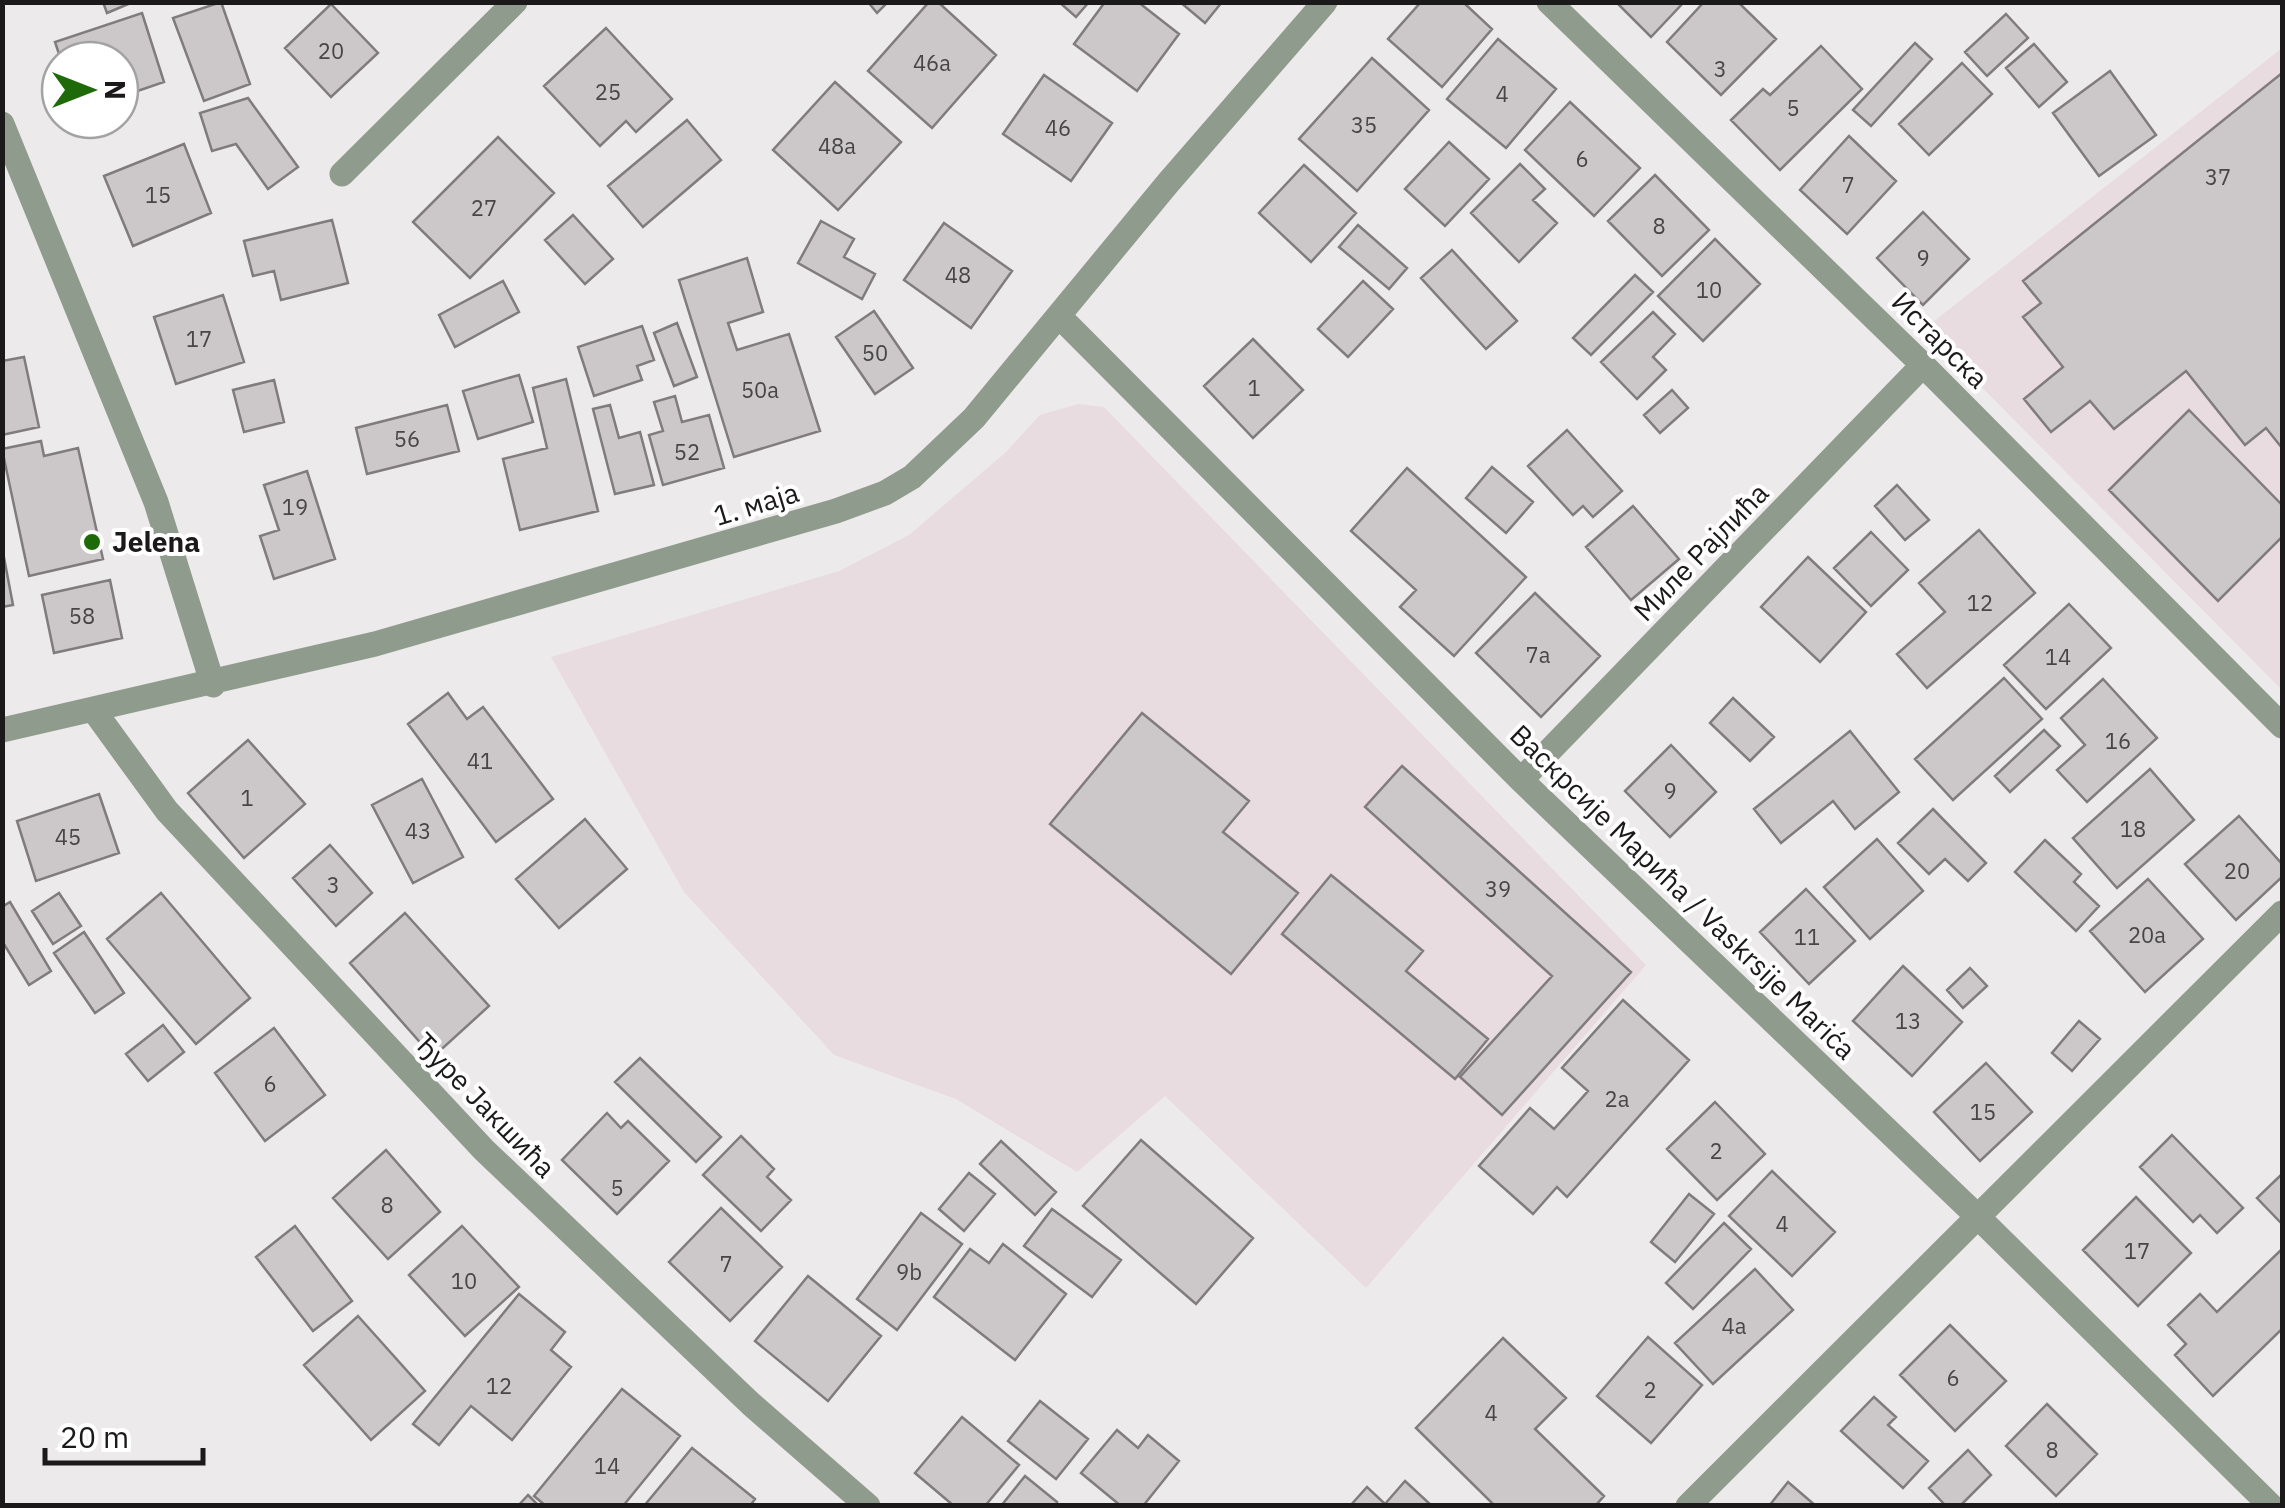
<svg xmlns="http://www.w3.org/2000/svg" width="2285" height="1508" font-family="'IBM Plex Sans',sans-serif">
<rect width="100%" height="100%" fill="#edeaeb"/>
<path fill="#e9dce1" d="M2282,48v642l-358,-361z
M1078,404l26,3 542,558 -280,323 -201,-192 -88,76 -121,-73 -122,-44 -150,-163 -133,-235 288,-86 70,-36 97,-83 34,-37z"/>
<path fill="#ccc8c9" stroke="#807c7e" stroke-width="2.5" d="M103,2h30l-26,11z
M221,2l29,82 -46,17 -31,-83z
M868,2h20l-11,11z
M929,2h9l58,53 -64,73 -64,-57z
M1059,2h30l-13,15z
M1105,2h33l41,32 -42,57 -63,-47z
M1180,2h42l-17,21z
M1421,2h42l29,27 -50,58 -54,-48z
M1616,2h68l-33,35z
M1704,2h34l38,37 -55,56 -54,-53z
M331,4l47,49 -47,44 -46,-49z
M142,13l22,69 -44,15v-37h-59l-6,-18z
M2006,14l22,24 -41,38 -22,-24z
M606,28l66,71 -36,33 -10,-11 -26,25 -56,-60z
M1498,39l58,50 -50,59 -59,-49z
M1915,43l17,16 -61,67 -18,-16z
M2034,44l33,38 -28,25 -33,-39z
M1821,46l41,43 -82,81 -49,-50 32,-31 7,6z
M1372,58l57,52 -72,81 -58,-52z
M1962,63l30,31 -63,61 -30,-31z
M2110,71l46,64 -57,41 -46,-63z
M2282,73v375l-16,-20 -21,17 -59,-74 -72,58 -24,-28 -39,31 -27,-33 39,-32 -40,-50 18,-14 -18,-22z
M1044,75l68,48 -41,58 -68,-47z
M835,82l66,60 -63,68 -65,-60z
M248,98l50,69 -30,22 -32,-45 -24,7 -12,-38z
M1570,102l70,66 -46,48 -69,-66z
M687,120l34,40 -78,67 -35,-41z
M1849,136l47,45 -49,53 -47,-44z
M498,137l56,56 -84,85 -57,-56z
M1449,142l40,37 -44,47 -40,-37z
M184,144l27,69 -78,33 -29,-70z
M1520,164l25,25 -12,11 24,23 -38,39 -48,-49z
M1304,165l52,48 -45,49 -52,-49z
M1655,175l54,55 -47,46 -54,-55z
M1923,212l46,47 -46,46 -46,-47z
M573,215l40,44 -28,25 -40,-44z
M332,220l16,63 -67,17 -7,-29 -21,5 -9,-35z
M821,221l33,18 -10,18 31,17 -13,25 -64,-36z
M944,223l68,48 -41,57 -67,-48z
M1358,225l49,43 -18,21 -50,-42z
M1715,239l45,45 -57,57 -45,-45z
M1452,250l65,71 -31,28 -65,-71z
M747,258l16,54 -35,11 9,27 52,-16 31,97 -86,26 -55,-177z
M1635,275l18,17 -62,63 -18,-17z
M503,281l16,31 -64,35 -16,-32z
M1363,281l30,28 -45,48 -30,-28z
M223,295l21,67 -68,22 -22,-67z
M874,311l39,57 -38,26 -39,-57z
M1653,312l22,22 -22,23 13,13 -29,29 -36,-37z
M677,323l20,54 -23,9 -20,-53z
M642,326l12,34 -17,6 5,14 -48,16 -16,-49z
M1253,339l50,51 -50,48 -49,-52z
M24,357l15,70 -37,8v-74z
M519,375l14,47 -55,17 -15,-48z
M566,379l32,132 -78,19 -17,-71 44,-11 -14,-60z
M274,380l10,42 -40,10 -11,-42z
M1672,390l16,18 -28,25 -16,-18z
M675,396l7,26 27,-7 15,53 -61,17 -14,-50 14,-4 -9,-29z
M447,405l12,46 -92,23 -11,-46z
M610,405l9,33 21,-6 14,53 -39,9 -22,-85z
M2189,410l93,95v32l-64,64 -109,-111z
M1567,430l55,61 -29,26 -10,-11 -10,9 -45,-49z
M41,441l3,15 34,-8 25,111 -74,17 -27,-127z
M1492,467l41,35 -27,31 -40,-35z
M1407,468l119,109 -72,79 -54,-49 16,-17 -65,-59z
M307,471l28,88 -61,20 -14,-43 19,-6 -15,-45z
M1897,485l32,35 -24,20 -30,-34z
M1633,506l46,53 -48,41 -45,-53z
M1979,530l56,63 -108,95 -30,-34 48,-42 -26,-29z
M1871,532l37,38 -37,36 -37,-38z
M2,547l11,58 -11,2z
M1808,557l58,55 -46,50 -59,-55z
M110,580l12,58 -68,15 -12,-58z
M1535,593l65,63 -59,61 -65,-64z
M2069,604l42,44 -65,61 -42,-44z
M2004,678l38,41 -89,81 -38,-41z
M2103,679l54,59 -70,64 -30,-32 28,-25 -24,-27z
M448,693l19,26 16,-12 70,92 -57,43 -88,-118z
M1733,698l41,39 -24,24 -40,-38z
M1142,713l107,88 -26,31 75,61 -67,81 -181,-150z
M2044,730l16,16 -50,46 -15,-16z
M1850,731l49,61 -44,37 -22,-28 -52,42 -27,-34z
M248,740l57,64 -61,54 -56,-65z
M1671,745l45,47 -46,45 -45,-46z
M1402,766l229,206 -129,143 -42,-38 92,-101 -187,-169z
M2150,769l44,51 -77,68 -44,-50z
M422,779l41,78 -50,26 -41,-78z
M99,794l20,59 -83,28 -19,-60z
M1933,809l53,54 -18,18 -23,-22 -16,15 -31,-31z
M2239,816l43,48v13l-46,43 -51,-56z
M585,819l42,50 -68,59 -43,-49z
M1877,839l46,52 -53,48 -46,-52z
M2045,840l36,34 -7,8 25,24 -23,25 -61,-59z
M330,845l42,48 -36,33 -43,-48z
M1331,875l92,76 -17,20 82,68 -33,40 -173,-145z
M2148,879l55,60 -58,53 -55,-61z
M1806,889l49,52 -46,43 -49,-52z
M59,893l22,33 -28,18 -21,-33z
M161,893l89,105 -54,46 -89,-105z
M10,902l41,69 -22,14 -27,-44v-34z
M405,913l84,93 -56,51 -83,-94z
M84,932l40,61 -29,20 -41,-60z
M1903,966l59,56 -50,54 -59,-55z
M1970,968l17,18 -24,22 -16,-18z
M1623,1000l66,60 -122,137 -10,-10 -24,27 -54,-48 51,-58 24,21 34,-38 -26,-23z
M2079,1021l21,18 -28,32 -20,-18z
M163,1025l21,27 -36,29 -22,-27z
M274,1028l51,67 -60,46 -50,-68z
M640,1058l81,79 -25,25 -81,-80z
M1986,1063l46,49 -52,49 -46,-49z
M1715,1102l50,52 -48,46 -50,-51z
M607,1113l14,15 7,-7 41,40 -52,53 -55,-54z
M2172,1135l71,73 -26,25 -17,-18 -7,7 -53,-55z
M741,1136l33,33 -7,8 24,23 -30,31 -58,-56z
M1141,1140l112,98 -57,66 -113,-98z
M1001,1141l55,51 -21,23 -55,-51z
M386,1150l54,62 -52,47 -55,-61z
M1772,1171l63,61 -43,44 -63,-60z
M969,1173l26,21 -31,37 -25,-22z
M2282,1174v50l-25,-26z
M1689,1194l25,20 -39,48 -24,-20z
M2136,1197l55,56 -53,53 -55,-56z
M721,1208l61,59 -52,54 -61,-59z
M1052,1209l69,51 -29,37 -68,-51z
M921,1213l41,31 -65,86 -40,-31z
M1724,1223l27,26 -58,60 -27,-26z
M295,1226l57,75 -39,30 -57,-74z
M462,1226l57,61 -54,49 -56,-61z
M1003,1244l63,50 -51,66 -81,-63 36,-48 19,14z
M2282,1249v80l-69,67 -38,-41 11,-11 -18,-19 32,-31 17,18z
M1755,1269l38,41 -80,74 -38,-41z
M808,1276l73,60 -53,65 -73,-60z
M519,1294l46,38 -14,18 20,17 -59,73 -41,-34 -32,39 -26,-21z
M358,1316l67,75 -54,49 -67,-75z
M1950,1325l56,56 -51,50 -55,-56z
M1648,1337l54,48 -51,58 -54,-47z
M1503,1338l63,60 -31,31 69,67 -9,10h-100l-79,-78z
M622,1389l58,47 -57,70h-77l-12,-10z
M1874,1397l22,20 -8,8 40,36 -25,27 -62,-57z
M1040,1401l48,38 -32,40 -48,-38z
M2047,1404l50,50 -41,42 -50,-50z
M962,1417l57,48 -34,41h-31l-39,-33z
M1117,1430l21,18 10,-13 31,26 -36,45h-22l-40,-33z
M692,1448l63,51 -5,7h-106z
M1968,1450l23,25 -31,31h-14l-17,-18z
M1025,1476l32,26 -3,4h-53z
M1405,1481l27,25h-82l17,-19 18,17z
M1788,1482l28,24h-47z
M528,1495l11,11h-21z"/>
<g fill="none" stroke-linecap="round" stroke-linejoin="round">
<path stroke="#8f9c8d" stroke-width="25" d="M1549,2l374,363 359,361
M2,124l154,378 57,183
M342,174l173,-172
M1059,316l462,464 456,436 294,290
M95,712l72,99 317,339 267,254 117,102
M2,730l373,-86 461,-133 49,-18 27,-16 62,-59 194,-235 157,-181
M1521,780l402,-415
M1688,1506l594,-593"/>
</g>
<circle fill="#1f6a08" stroke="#fff" stroke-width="4" cx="92" cy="542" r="10"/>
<g text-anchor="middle" stroke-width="8" stroke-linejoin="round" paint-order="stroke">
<g font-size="22" fill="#474546">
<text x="331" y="59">20</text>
<text x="932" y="71">46a</text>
<text x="1720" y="77">3</text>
<text x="608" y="100">25</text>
<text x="1502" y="102">4</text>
<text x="1793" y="116">5</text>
<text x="1364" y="133">35</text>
<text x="1058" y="136">46</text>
<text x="837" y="154">48a</text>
<text x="1582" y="167">6</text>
<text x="2218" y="185">37</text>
<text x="1848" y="193">7</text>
<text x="158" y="203">15</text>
<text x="484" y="216">27</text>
<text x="1659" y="234">8</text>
<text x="1923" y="266">9</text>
<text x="958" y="283">48</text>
<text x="1709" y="298">10</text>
<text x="199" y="347">17</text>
<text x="875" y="361">50</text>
<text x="1254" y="396">1</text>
<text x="760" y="398">50a</text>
<text x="407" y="447">56</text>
<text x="687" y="460">52</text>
<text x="295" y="515">19</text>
<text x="1980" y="611">12</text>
<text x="82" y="624">58</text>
<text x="1538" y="663">7a</text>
<text x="2058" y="665">14</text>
<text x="2118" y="749">16</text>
<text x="480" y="769">41</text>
<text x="1670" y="799">9</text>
<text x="247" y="806">1</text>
<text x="2133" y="837">18</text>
<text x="418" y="839">43</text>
<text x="68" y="845">45</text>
<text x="2237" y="879">20</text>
<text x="333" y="893">3</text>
<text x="1498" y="897">39</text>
<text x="2147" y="943">20a</text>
<text x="1807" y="945">11</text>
<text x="1908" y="1029">13</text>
<text x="270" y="1092">6</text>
<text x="1617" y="1107">2a</text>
<text x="1983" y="1120">15</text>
<text x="1716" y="1159">2</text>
<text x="617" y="1196">5</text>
<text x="387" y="1213">8</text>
<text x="1782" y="1232">4</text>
<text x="2137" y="1259">17</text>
<text x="726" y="1272">7</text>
<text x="909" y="1280">9b</text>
<text x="464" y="1289">10</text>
<text x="1734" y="1334">4a</text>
<text x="1953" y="1386">6</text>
<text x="499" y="1394">12</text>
<text x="1650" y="1398">2</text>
<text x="1491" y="1421">4</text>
<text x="2052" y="1458">8</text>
<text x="607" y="1474">14</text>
</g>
<g font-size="28" fill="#1b191a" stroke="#fff">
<text transform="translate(1940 340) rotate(45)" y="10">Истарска</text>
<text transform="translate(756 504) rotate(-17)" y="10">1. маја</text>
<text transform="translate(1701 552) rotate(-46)" y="10">Миле Рајлића</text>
<text transform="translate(1683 892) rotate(44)" y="10">Васкрсије Марића / Vaskrsije Marića</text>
<text transform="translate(485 1105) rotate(46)" y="10">Ђуре Јакшића</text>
</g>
<g font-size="28" font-weight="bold" fill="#1b191a" stroke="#fff" text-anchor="start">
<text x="112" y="552">Jelena</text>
</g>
</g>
<rect width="2285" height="1508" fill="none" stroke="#1b191a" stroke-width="10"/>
<g transform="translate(90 90) rotate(90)"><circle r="48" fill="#ffffff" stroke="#a4a3a3" stroke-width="2.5"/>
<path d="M0-8L18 38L0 25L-18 38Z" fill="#1f6a08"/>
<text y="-15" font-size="28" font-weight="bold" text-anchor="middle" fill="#1b191a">N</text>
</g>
<path d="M45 1448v15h158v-15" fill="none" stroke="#1b191a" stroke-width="5"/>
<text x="60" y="1448" font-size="30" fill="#1b191a" stroke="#ffffff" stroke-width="8" paint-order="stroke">20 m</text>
</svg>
